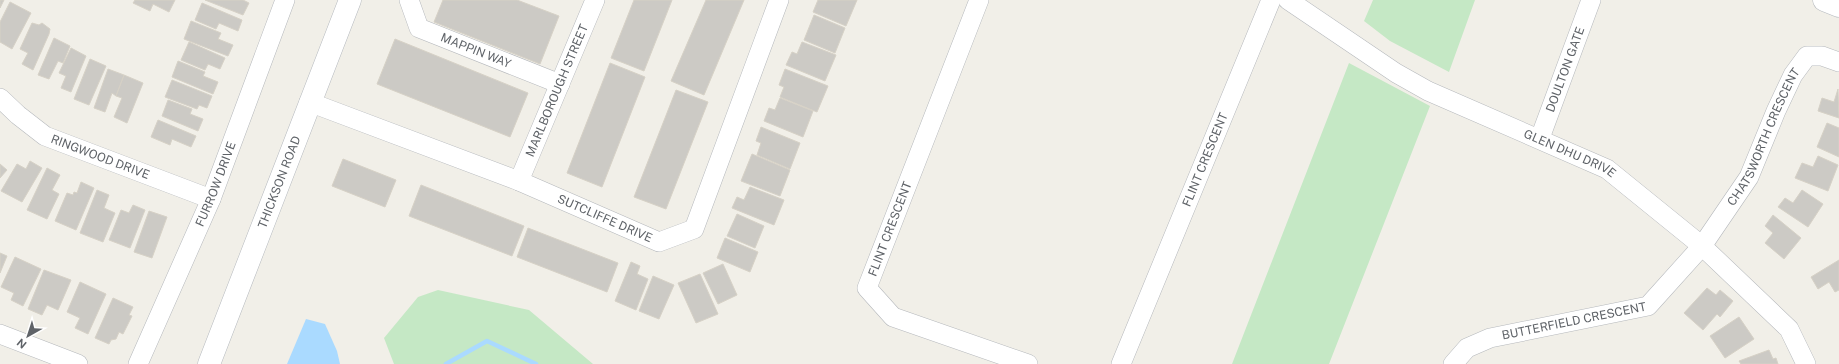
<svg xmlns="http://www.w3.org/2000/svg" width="1839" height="364" font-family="'Public Sans',sans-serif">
<rect width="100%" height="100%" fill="#f1efe8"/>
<path fill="#c5e8c5" d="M1373,0h102l-26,72 -59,-31 -26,-20z
M1349,63l81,43 -101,258h-97z
M438,290l91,20 64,54h-199l-10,-26 34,-41z"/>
<path fill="#aadaff" d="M306,319l19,5 12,27 3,13h-53z"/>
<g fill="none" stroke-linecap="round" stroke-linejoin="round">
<path stroke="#aadaff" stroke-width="4.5" d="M446,364l41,-23 49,23"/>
</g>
<path fill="#cccac5" stroke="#d6d1c6" d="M0,0h4l-4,8z
M135,0h40l-6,12 -16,-8 -3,7 -17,-8z
M205,0h38l6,3 -6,12z
M443,0h74l42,16 -19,48 -106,-42z
M634,0h38l-28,71 -33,-13z
M706,0h38l-40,95 -33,-14z
M818,0h39l-11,26 -33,-14z
M10,2l21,11 -19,36 -12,-7v-20z
M202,3l40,17 -4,11 -19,-8 -3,6 -21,-9z
M814,15l31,13 -10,25 -31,-13z
M191,21l30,12 -3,6 15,6 -5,11 -44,-17z
M32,23l7,2 3,-2 8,6 -1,5 -16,36 -11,-6 6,-11 -8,-4z
M54,38l16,8 -7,17 -5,-2 -9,18 -11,-4z
M395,39l133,54 -18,44 -133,-53z
M189,42l36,16 -5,11 -12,-5 -3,6 -24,-10z
M802,42l34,13 -11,26 -39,-16 6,-13 5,2z
M71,48l15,8 -15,36 -10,-4 5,-12 -7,-3z
M90,59l16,7 -17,39 -15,-6z
M178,61l27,11 -2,4 15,6 -5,12 -41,-17z
M610,63l35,14 -43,110 -35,-14z
M108,69l16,6 -8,21 -4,-3 -7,19 -11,-4z
M785,69l43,17 -11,26 -37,-15 4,-10 -5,-2z
M124,75l19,8 -16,40 -13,-6 8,-19 -6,-2z
M172,80l40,16 -5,12 -8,-3 -2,4 -32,-12z
M1838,89l1,29 -21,-7 4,-13 12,4z
M676,90l32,12 -42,107 -32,-12z
M780,98l33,13 -10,26 -39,-16 5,-13 6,2z
M168,100l24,9 -2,5 13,5 -5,12 -36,-15z
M158,120l38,16 -5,11 -19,-8 -2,6 -19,-8z
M1827,123l12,5v29l-22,-10z
M761,127l39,16 -10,26 -33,-14 4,-12 -5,-2z
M752,154l38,16 -10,26 -39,-15z
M1818,156l20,9 -10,26 -33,-13 7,-15 11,4z
M343,159l53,21 -11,27 -53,-21z
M30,161l12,7 -20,34 -21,-11 16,-27 9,5z
M0,164l7,6 -7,8z
M47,168l13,7 -8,15 7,4 -12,25 -20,-9z
M81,182l13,6 -18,42 -21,-9 12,-28 6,2 1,-3 3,1z
M421,185l103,41 -12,30 -103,-40z
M750,187l34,13 -10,25 -42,-17 5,-11 7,3z
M97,190l12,5 -5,13 11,5 -12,29 -23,-9z
M1802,190l21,14 -15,23 -30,-20 7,-9 8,5z
M133,205l12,5 -15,38 -21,-8 12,-30 8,3z
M149,211l18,6 -15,41 -18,-6z
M737,214l27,12 -9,22 -28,-12z
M1773,215l28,23 -17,21 -19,-16 8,-10 -8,-7z
M528,228l90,35 -11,29 -90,-35z
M725,238l33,14 -8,20 -33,-14z
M0,253l7,3 -7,17z
M15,257l26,12 -18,37 -12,-6 3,-7 -13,-6z
M1839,260v30l-4,2 -6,-10 -11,7 -7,-12z
M631,262l9,4 -3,8 11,5 -12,31 -21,-9z
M723,264l14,31 -19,9 -15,-31z
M44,270l27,10 -13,30 -11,-5 -5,10 -14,-6z
M700,274l18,40 -22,9 -18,-40z
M653,276l21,9 -15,34 -20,-8z
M80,282l26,12 -18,40 -13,-6 5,-10 -13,-6z
M1707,288l9,7 4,-5 13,11 -13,16 -3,-3 -14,16 -19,-17z
M113,298l20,9 -4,8 3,1 -9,18 -4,-2 -3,7 -5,1 -2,4 -14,-6z
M1739,317l15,22 -29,19 -15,-22z
M1769,350l4,9 3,-1 2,6h-37l-2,-3z"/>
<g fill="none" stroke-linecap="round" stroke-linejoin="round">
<g stroke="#b5b8bc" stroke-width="20">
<g id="street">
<path id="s1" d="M409,0l10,28 141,56"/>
<path d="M979,0l-112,288 26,29 135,47"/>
<path id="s2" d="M1288,0l108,73 32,18 179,78 95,77 87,83 17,35"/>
<path id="s3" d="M0,98l18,17 27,21 166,63"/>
<path id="s4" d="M309,102l210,79 140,61 35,-13 85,-229"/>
<path id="s5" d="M1540,138l51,-138"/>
<path id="s6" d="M519,181l76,-181"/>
<path d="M0,334l78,30"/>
<path id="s7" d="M138,364l73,-165 74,-199"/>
<path id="s8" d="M1121,364l150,-364"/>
<path id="s9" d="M1453,364l14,-16 23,-10 158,-32 54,-60 47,-69 27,-66 17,-36 14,-19h15l17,6"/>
</g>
</g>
<g stroke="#b6babf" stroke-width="23">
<g id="secondary">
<path d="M1824,0l15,6"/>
<path id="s10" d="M209,364l141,-364"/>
</g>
</g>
<use href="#street" stroke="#fff" stroke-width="19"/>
<use href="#secondary" stroke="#fff" stroke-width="22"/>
</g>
<g text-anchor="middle" stroke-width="3" stroke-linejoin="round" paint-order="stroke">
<g font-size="12" fill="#5f6368" stroke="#fff">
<text dy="4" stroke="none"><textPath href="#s1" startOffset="91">MAPPIN WAY</textPath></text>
<text dy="4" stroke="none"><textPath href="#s5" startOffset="73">DOULTON GATE</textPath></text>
<text dy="4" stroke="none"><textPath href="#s6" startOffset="98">MARLBOROUGH STREET</textPath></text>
<text dy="4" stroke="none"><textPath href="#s9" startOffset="414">CHATSWORTH CRESCENT</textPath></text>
<text dy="4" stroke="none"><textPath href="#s2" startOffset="322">GLEN DHU DRIVE</textPath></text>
<text dy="4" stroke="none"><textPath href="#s3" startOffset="118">RINGWOOD DRIVE</textPath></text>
<text dy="4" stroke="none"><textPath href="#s8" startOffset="221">FLINT CRESCENT</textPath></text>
<text dy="4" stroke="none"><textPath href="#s10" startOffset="195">THICKSON ROAD</textPath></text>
<text dy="4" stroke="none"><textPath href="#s7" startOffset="196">FURROW DRIVE</textPath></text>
<text dy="4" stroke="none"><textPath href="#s4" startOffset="318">SUTCLIFFE DRIVE</textPath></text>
<text transform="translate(890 229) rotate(-69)" y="4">FLINT CRESCENT</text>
<text dy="4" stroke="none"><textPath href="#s9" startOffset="132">BUTTERFIELD CRESCENT</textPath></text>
</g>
</g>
<g transform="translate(28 336) rotate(219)" stroke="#ffffff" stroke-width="3" paint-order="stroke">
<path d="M0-3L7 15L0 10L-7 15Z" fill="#5f6368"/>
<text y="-6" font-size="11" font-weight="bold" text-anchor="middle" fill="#5f6368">N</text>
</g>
</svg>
